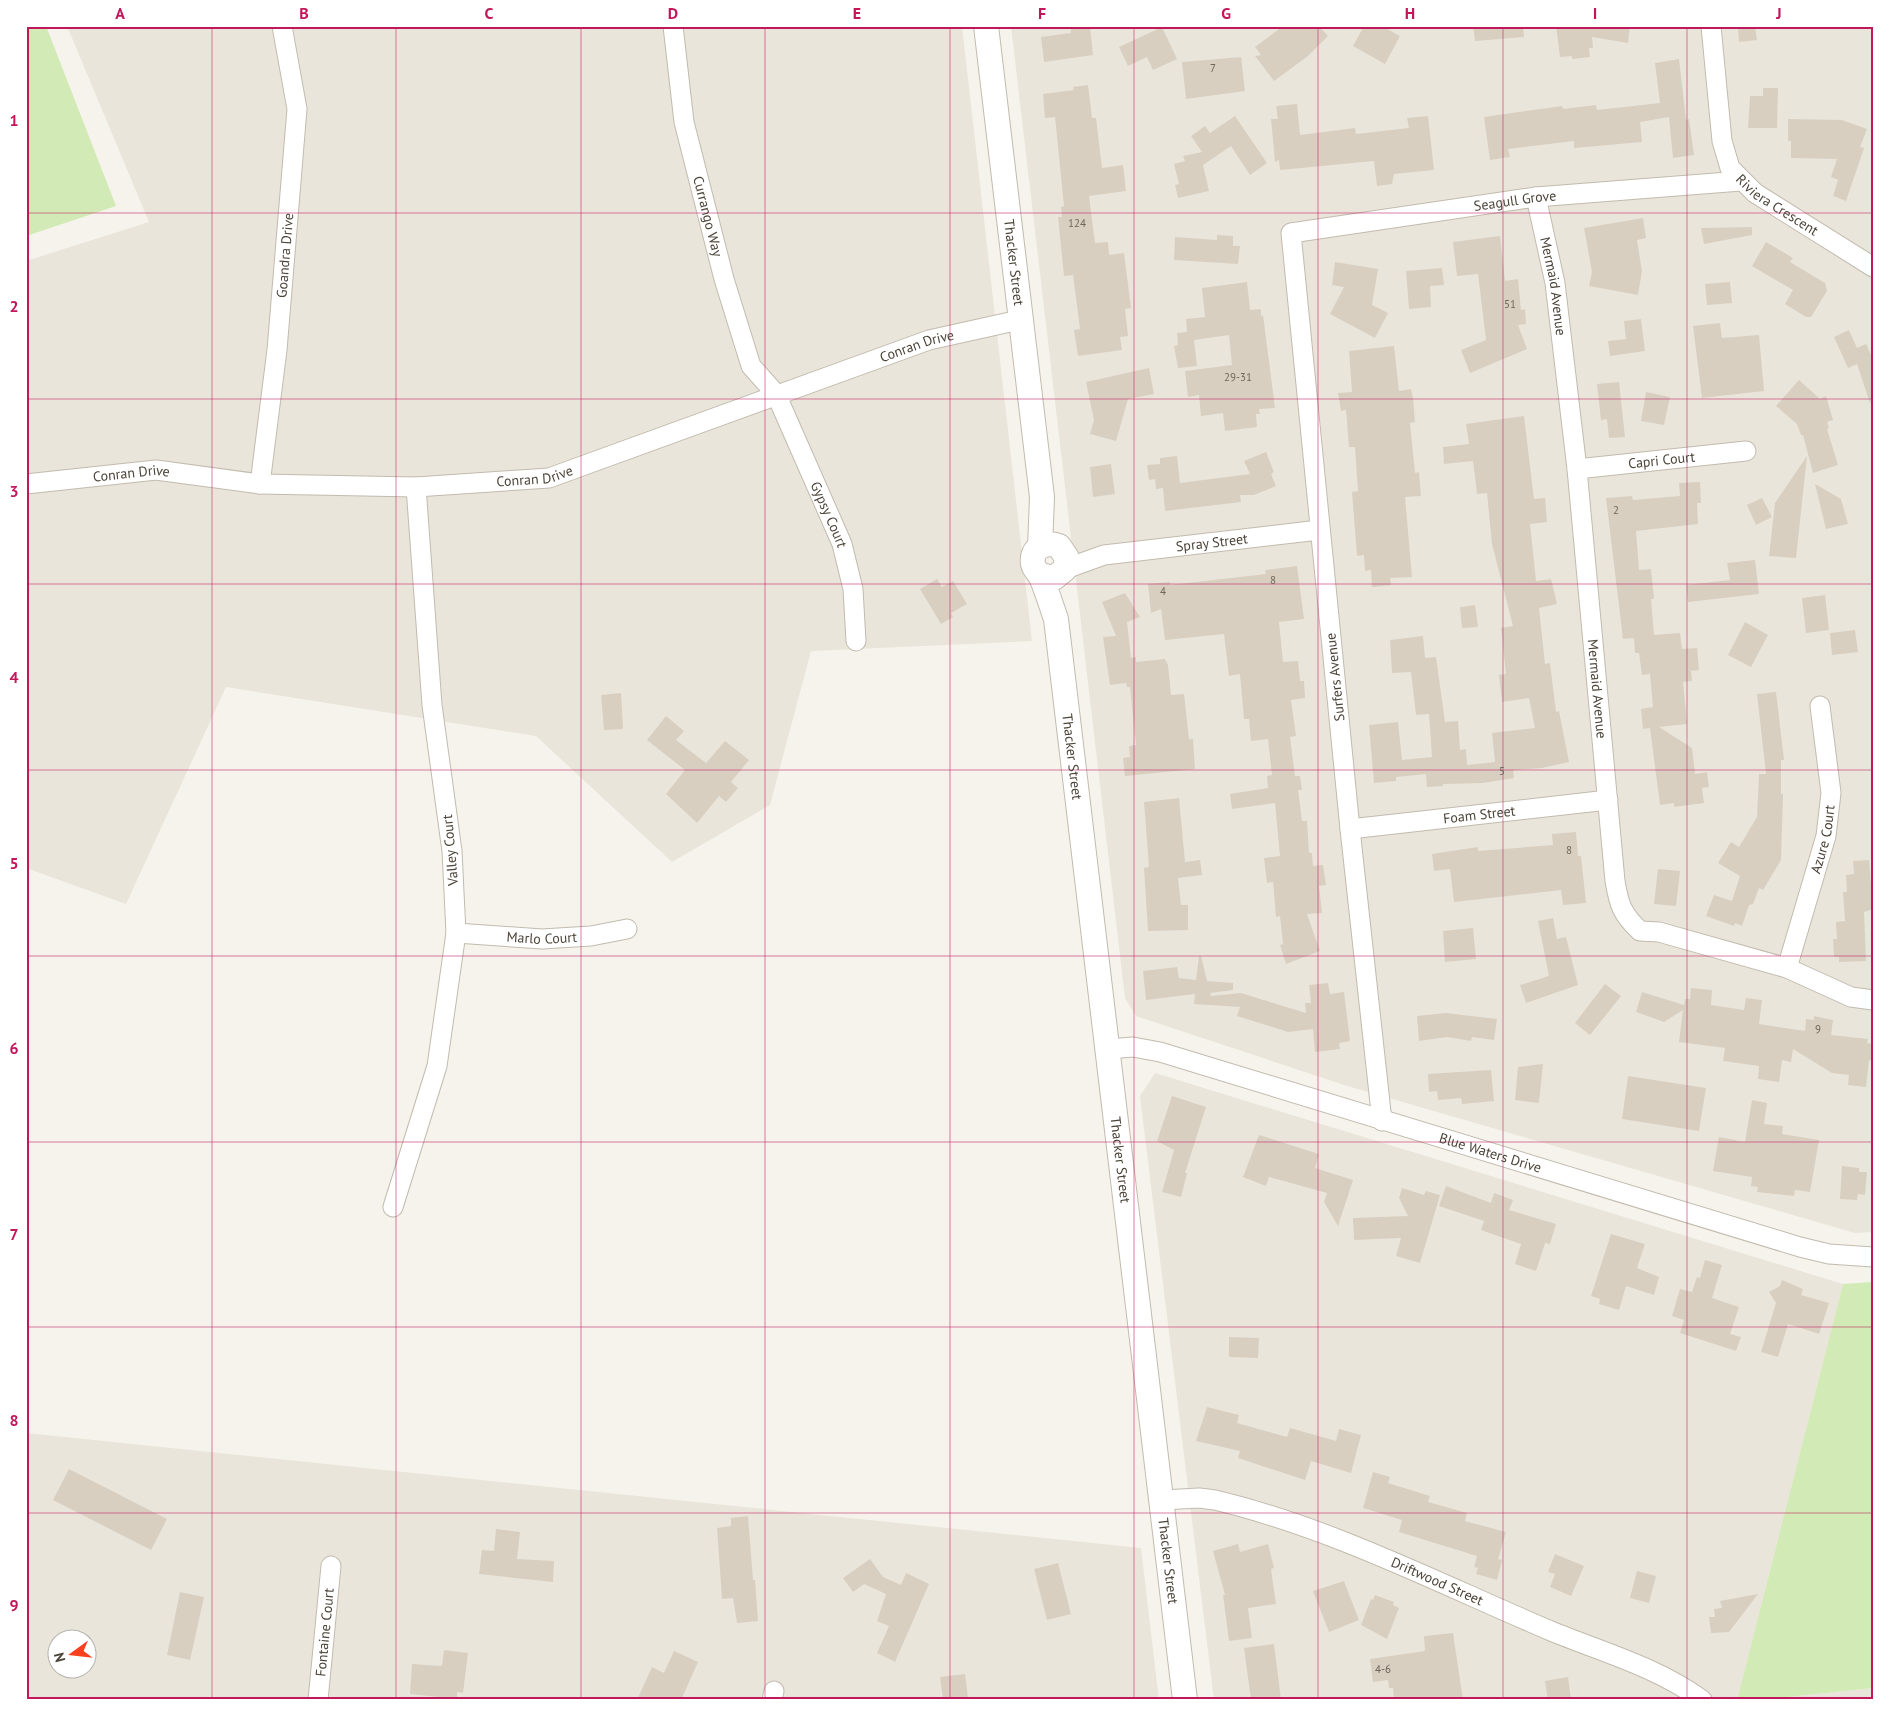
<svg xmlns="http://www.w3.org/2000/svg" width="1899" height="1726" font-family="'PT Sans',sans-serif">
<rect width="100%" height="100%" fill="#f6f3ec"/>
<path fill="#eae5da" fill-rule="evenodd" d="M67,26h895l70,615 -221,10 -41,154 -98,57 -136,-126 -310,-49 -100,217 -100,-36v-607l123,-39z
M1011,26h862v1206l-18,1 -511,-148 -208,-69 -11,-18z
M1155,1073l688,211 -106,416h-523l-74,-604z
M26,1433l1115,115 18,152h-1133zM58,1638h30v30h-30z
M1873,1688v12h-114z"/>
<path fill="#d2eab5" d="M26,26h20l70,180 -90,30z
M1873,1282v406l-114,12h-22l106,-416z"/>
<path fill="#d8cfc1" d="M1283,26h36l9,10 -20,20 -34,25 -19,-25 6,-1 -6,-8z
M1364,26h18l18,10 -15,28 -32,-18z
M1473,26h50l1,11 -49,4z
M1556,26h74l-2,17 -36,-6 1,11h-4l1,9 -18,2v-3l-12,1z
M1738,26h17l2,14 -18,2z
M1090,27l3,28 -49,7 -3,-25 30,-4v-4z
M1162,27l15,32 -24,11 -6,-13 -19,9 -9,-19z
M1241,57l4,34 -59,8 -4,-37z
M1679,59l7,61 3,-1 5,36 -21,3 -4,-41 -29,5 2,20 -68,6v-7l-66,8 2,8 -20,3 -6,-43 78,-11 1,3 33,-4 1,5 63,-7 -5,-40z
M1088,85l4,33h4l6,50 21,-3 3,26 -37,5 6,47 13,-1 1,13 15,-2 7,55 -6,1 3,27 -8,1 2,13 -44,6 -4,-26 6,-1 -7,-54 -9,1 -6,-59h4l-1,-10 3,-1 -9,-89 -10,1 -2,-24 31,-4 -1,-3z
M1763,88h15l-1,40h-29l2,-32h13z
M1297,104l3,31 55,-7 1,6 53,-6 -2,-10 21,-2 6,54 -40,4 -2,10 -15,2 -3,-25 -94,9 -1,-10 -4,2 -4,-43h7l-2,-13z
M1235,116l32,47 -17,12 -19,-29 -28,19 6,26 -31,7 -3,-13 4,-1 -5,-20 11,-3 -2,-5 19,-4 -11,-16 14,-10 5,7z
M1788,119l54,1 25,9 -7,18 4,1 -18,53 -13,-5 5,-16 -7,-3 6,-18 -46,-1v-17h-3z
M1643,218l3,20 -9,2 5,31 -4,24 -49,-9 3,-14 -8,-44z
M1752,227v8l-48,9 -3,-16z
M1217,235l16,1v10h7l-2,18 -64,-4 1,-23 42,3z
M1500,236l5,45 13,-2 3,31 4,-1 1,15 -8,1 9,24 -57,24 -9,-23 25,-10 -8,-66 -21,2 -4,-34z
M1766,242l27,16 -3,4 35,21 2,8 -16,26h-5l-21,-13 8,-14 -41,-24z
M1335,262l43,7 -6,36 16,8 -13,25 -45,-24 14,-27 -12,-2z
M1442,268l2,17 -14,1 1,21 -22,2 -3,-38z
M1247,282l3,28 11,-1v7l2,-1 12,93 -16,1 1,5h-4l1,13 -32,4 -2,-18 -22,3 -2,-21 -11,2 -3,-26 47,-6 -3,-30 -35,5 3,26 -19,2 -4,-22 4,-1 -1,-12 10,-1 -1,-13 19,-2 -3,-29z
M1730,282l2,21 -25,2 -2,-21z
M1641,319l4,32 -35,5 -2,-15 18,-2 -2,-18z
M1720,323l2,15 37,-3 5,56 -62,7 -9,-72z
M1849,330l8,18 9,-4 7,15v43l-3,1 -13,-39 -9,4 -14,-31z
M1394,346l5,45 12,-2 2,9 2,24 -5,1 5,50 4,-1 2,24 -16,1 7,80 -22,1 1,7 -19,2 -1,-17 -6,1 -1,-16 -7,1 -5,-64 6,-1 -3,-44h-6l-3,-37 -5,1 -3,-18 14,-1 -3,-41z
M1149,368l5,26 -26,5 -12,42 -26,-7 4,-14 -8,-38z
M1799,380l21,19 6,-3 7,24 -6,2 2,6 -2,1 11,36 -25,8 -10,-38h-2l-4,-11 -21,-18z
M1619,382l6,55 -16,1 -2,-19 -6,1 -4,-36z
M1646,392l24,5 -6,28 -23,-4z
M1524,416l10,83 11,-1 2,24 -17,2 6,57 15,-2 6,25 -18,4 6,56 5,-1 6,49 3,-1 10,51 -27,6 -29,2 1,8 -31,5 -40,1v2l-16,1 -1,-13 -30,3v4l-22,2 -5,-58 29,-3 4,38 30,-3 -3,-43 -13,1 -5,-43 -19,1 -2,-33 33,-4 2,22 11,-1 9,65 13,-1 2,29 6,-1 1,16 28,-3 -3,-29 43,-5 -6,-30 -27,4 -3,-27 7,-1 -5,-46 12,-2 -21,-82 -5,-51 -10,1 -4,-33 -29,3 -1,-17 26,-3 -3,-20z
M1266,452l8,20 -3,2 5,12 -22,9h-14l1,7 -76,9 -2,-23 -7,1 -1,-10 -6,1 -2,-15 13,-1v-6l17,-2 3,27 70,-9 -6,-13z
M1807,456l-11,102 -27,-2 6,-53z
M1111,464l4,30 -22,3 -3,-30z
M1700,482l1,21h-4l1,21 -62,7 3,39 12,-1 3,30h-3l3,36 26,-2 2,16 15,-1 2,22 -8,1 1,10 -9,1 4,42 -28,3 33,21 3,26 12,-2 2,15 -7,1 2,15 -30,4v-4l-14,2 -10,-77 -7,1 -2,-20 12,-2 -3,-33 -8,1 -3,-22h-4l-1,-15 -11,1 -17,-141 26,-2 1,4 47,-4 -1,-13z
M1815,484l26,15 7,25 -22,5z
M1762,498l10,19 -16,8 -9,-20z
M1755,560l4,34 -71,8 -2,-17 44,-5 -3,-17z
M1297,566l7,53 -25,3 4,40 15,-1 2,20h4l1,17 -14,2 5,36 -6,1 5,39h5l2,14h-4l4,31h5l2,32h3l1,13 10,-1 3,20 -7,1 3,27 -15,1 13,37 -34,13 -6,-19 3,-1 -3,-28 -4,1 -3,-35 -6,1 -3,-25 16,-2 -5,-53 -43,6 -2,-15 38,-6 -1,-12 5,-1 -4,-36 -17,2 -2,-22h-5l-4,-45 -11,2 -5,-42 -59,6 -4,-31 -10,4 -3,-29 22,-2v3l96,-11 -1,-4z
M937,579l5,8 11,-6 14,23 -16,9 2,4 -12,7 -21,-35z
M1125,593l15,24 -13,5 4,36 5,-1v5l29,-3 3,6 3,30 13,-1 5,45h4l2,30 -70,7 -2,-18 7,-1 -1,-11 7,-1 -6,-58h-3l-1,-4 -16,2 -7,-48 13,-1 -14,-34z
M1825,595l4,35 -23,3 -4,-35z
M1475,605l3,22 -16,1 -2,-21z
M1745,622l23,13 -17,32 -23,-12z
M1855,630l3,22 -26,3 -2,-22z
M1776,692l8,68h-3v34h2l-2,66 -18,30 -4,-2 -6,16 -4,1 -7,21 -7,-3 -1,3 -28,-10 8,-21 18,6 8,-25 -22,-13 13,-21 8,5 18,-30 2,-43h7l-9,-80z
M621,693l2,36 -19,1 -3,-35z
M666,716l18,15 -8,9 30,23 19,-22 24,19 -18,22 7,6 -12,14 -7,-6 -22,27 -31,-29 19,-24 -38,-30z
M1179,798l6,64 15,-2 2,15 -24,3 3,27h7v25l-40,1 -4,-63 5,-1 -5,-65z
M1576,832l2,24h3l5,47 -23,2 -2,-15 -107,12 -4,-33 -16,2 -2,-17 46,-7v4l75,-6 -1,-11z
M1869,860l4,49 -9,3 2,49 -27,1v-5h-5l-1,-18h4l-1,-17 9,-1 -2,-29h4l-1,-17 8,-1 -1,-13z
M1658,869l22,2 -4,35 -22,-2z
M1553,918l4,21 9,-2 12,48 -52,18 -6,-18 29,-9 -11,-55z
M1473,928l3,31 -31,3 -2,-31z
M1199,956h2l6,25 26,2v7l-23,3 1,3 30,-3 65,20 -1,-10h6l-2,-18 19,-2 2,11 14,-2 6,49 -11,2 1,6 -25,3 -2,-23 -25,3 -51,-16 3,-9 -46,-3 1,-10 -49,6 -3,-29 34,-4 2,11 17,2z
M1605,984l16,12 -31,39 -15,-12z
M1691,988l21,2 -1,15 33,5 2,-12 16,2 -3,24 46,7 1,-12 8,1v-4l19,4 -2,15 37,4 -1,4 6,1v17l-4,-1 -3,27 -18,-2 1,-10 -17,-2 -39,-24 -2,13 -9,-2 -3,22 -21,-3 1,-13 -36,-5 2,-13 -46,-6 4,-32 -19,12 -28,-10 6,-20 42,13 1,-6h5z
M1446,1013l51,6 -3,21 -22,-3 -1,4 -24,-4 -28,4 -2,-25z
M1543,1064l-4,39 -24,-3 3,-33z
M1491,1070l3,31 -32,3 -1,-6 -23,2 -1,-9 -8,1 -1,-18z
M1628,1076l78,12 -7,43 -77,-12z
M1172,1096l34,11 -21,66h2l-6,24 -19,-5 12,-42 -17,-9z
M1752,1100l15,3 -3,21 19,2 -1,8 37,6 -9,52 -15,-2 -1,6 -37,-4 1,-5 -7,-1 1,-9 -39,-6 6,-34 26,5z
M1259,1135l60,19 -4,14 38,12 -15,46 -14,-24 3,-9 -58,-16 -3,9 -23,-9z
M1842,1166l17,2v4h8l-2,23 -7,-1 -1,6 -17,-1z
M1446,1186l45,17 3,-10 19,7 -4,10 47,14 -6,20 -5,-1 -9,28 -21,-7 6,-20 -40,-14 3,-9 -45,-15z
M1402,1188l22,7 2,-4 14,4 -20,68 -24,-7 5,-18 -47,2 -1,-22 55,-2 -9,-18z
M1611,1234l34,10 -8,24 22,9 -5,18 -28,-9 -7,24 -20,-6 1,-5 -9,-3z
M1705,1260l17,5 -10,33 27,9 -9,27 11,3 -5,14 -56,-18 4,-13 -12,-4 8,-27 12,3 5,-15 3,1z
M1782,1280l21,9 -2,6 28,8 -10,31 -31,-10 -10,33 -17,-5 15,-49 -7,-11 11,-6z
M1229,1337l30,1 -1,20 -29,-1z
M1207,1407l32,8 -2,8 50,14 3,-9 46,13 3,-12 22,6 -10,38 -40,-12 -6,19 -67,-22 2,-7 -44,-10z
M69,1469l98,50 -16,31 -98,-50z
M1373,1472l17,5 -2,6 42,13 -2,6 39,11 -2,8 41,11 -8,27 4,1 -5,20 -21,-6 2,-6 -4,-1 3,-11 -78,-24 3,-12 -39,-12z
M748,1516l5,64h2l3,41 -21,2 -4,-25 -11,1 -5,-71 14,-2v-8z
M496,1529l24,3 -3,27 37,2 -1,21 -74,-8 3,-24 12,1z
M1238,1544l2,8 28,-8 6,24 -3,1 5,35 -28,4 4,30 -23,3 -6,-46h2l-12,-44z
M1555,1554l29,12 -13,30 -21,-9 5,-13 -7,-2z
M870,1559l13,18 18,8 5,-12 23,11 -34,78 -18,-9 12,-27 -12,-5 9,-27 -22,-10 -11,8 -10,-14z
M1058,1563l13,51 -24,6 -13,-51z
M1637,1571l19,5 -7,27 -19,-5z
M1344,1581l15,39 -30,12 -16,-41z
M180,1592l24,5 -14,63 -23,-5z
M1758,1594l-29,38 -18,1 -2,-16h6l-1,-8 8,-1 -2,-7z
M1375,1595l19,7 -1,3 6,3 -12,31 -26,-14 10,-26 2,1z
M1453,1633l10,67h-69l-1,-12h-4l-1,-8 -15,2 -3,-23 55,-8 -1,-15z
M1274,1644l7,56h-30l-7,-52z
M444,1650l24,3 -5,40 -6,-1v7l-47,-5 2,-30 30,2z
M674,1651l24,11 -17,38h-44l15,-33 12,6z
M965,1674l3,24 -25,2 -3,-23z
M1568,1677l3,23h-23l-3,-19z"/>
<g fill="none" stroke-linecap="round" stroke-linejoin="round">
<g stroke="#c2bbae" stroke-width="21">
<g id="minor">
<path id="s1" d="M673,26l11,96 40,157 27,87 25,28 66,150 11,45 3,52"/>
<path id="s2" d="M1711,26l11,115 8,27 25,25 118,74"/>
<path id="s3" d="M1536,197l19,86 22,186 38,412c4,24 7,33 25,50l19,1 128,36 64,29 22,3"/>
<path id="s4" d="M1577,469l169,-18"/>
<path id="s5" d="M26,484l130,-14 104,14 156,3 133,-9 380,-138 90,-20"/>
<path id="s6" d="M260,484l17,-134 20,-241 -15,-83"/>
<path id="s7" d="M1065,569l39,-14 215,-25"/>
<path id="s8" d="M1350,829l258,-29"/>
<path id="s9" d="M456,933l86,6 49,-3 36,-7"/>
<path id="s10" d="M1787,968l39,-132 5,-43 -11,-87"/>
<path id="s11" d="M1108,1049l25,-2 27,5 640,195 29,7 44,3"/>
<path id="s12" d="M1382,1121l-32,-292 -59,-596 245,-36 205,-16"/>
<path d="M393,1207l44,-141 19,-133 -4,-82 -20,-146 -16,-218"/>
<path id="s13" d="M1162,1500l37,-2 16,2c117,28 225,84 336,131 51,21 106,36 151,69"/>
<path id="s14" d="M318,1700l13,-134"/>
<path d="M772,1700l2,-9"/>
</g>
</g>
<g stroke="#c2bbae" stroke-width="26">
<g id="tertiary">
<path id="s15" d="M986,26l56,471 -2,50"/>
<path id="s16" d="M1040,575l14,3 11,-9 2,-11 -8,-12c-12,-5 -29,1 -26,18 1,5 5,8 8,13 6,14 10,28 15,42l129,1081"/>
</g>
</g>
<use href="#minor" stroke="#fff" stroke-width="19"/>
<use href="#tertiary" stroke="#fff" stroke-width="24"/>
</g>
<path fill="none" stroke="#c2185b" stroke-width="1" stroke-opacity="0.55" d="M212,26v1674M396,26v1674M581,26v1674M765,26v1674M950,26v1674M1134,26v1674M1318,26v1674M1503,26v1674M1687,26v1674M26,213h1847M26,399h1847M26,584h1847M26,770h1847M26,956h1847M26,1142h1847M26,1327h1847M26,1513h1847"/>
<g text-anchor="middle" stroke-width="4" stroke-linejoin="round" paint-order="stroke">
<g font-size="11" fill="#6e675b">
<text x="1213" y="72">7</text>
<text x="1077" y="227">124</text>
<text x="1510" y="308">51</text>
<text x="1238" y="381">29-31</text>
<text x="1616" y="514">2</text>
<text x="1273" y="584">8</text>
<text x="1163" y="595">4</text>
<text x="1502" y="775">5</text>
<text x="1569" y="854">8</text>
<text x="1818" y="1033">9</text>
<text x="1383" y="1673">4-6</text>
</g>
<g font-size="14" fill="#4b4439" stroke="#fff">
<text dy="5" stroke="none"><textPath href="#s12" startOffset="1119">Seagull Grove</textPath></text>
<text dy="5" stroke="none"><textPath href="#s2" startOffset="204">Riviera Crescent</textPath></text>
<text dy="5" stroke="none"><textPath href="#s1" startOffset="194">Currango Way</textPath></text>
<text dy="5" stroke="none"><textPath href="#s6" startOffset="230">Goandra Drive</textPath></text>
<text dy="5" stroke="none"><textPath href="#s15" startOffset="238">Thacker Street</textPath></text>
<text dy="5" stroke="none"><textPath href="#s3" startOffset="91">Mermaid Avenue</textPath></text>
<text dy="5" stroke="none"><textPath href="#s5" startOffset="916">Conran Drive</textPath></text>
<text dy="5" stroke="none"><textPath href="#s4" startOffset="85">Capri Court</textPath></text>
<text dy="5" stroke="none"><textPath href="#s5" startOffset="106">Conran Drive</textPath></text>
<text dy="5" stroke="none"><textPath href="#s5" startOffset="511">Conran Drive</textPath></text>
<text dy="5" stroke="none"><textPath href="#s1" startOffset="519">Gypsy Court</textPath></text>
<text dy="5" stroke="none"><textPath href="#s7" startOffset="150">Spray Street</textPath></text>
<text transform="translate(1335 677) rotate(-96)" y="5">Surfers Avenue</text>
<text dy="5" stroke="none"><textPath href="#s3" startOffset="496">Mermaid Avenue</textPath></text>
<text dy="5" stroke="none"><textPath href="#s16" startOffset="292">Thacker Street</textPath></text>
<text dy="5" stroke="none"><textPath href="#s8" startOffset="130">Foam Street</textPath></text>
<text dy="5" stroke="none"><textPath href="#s10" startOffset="134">Azure Court</textPath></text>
<text transform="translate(450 850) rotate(-95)" y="5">Valley Court</text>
<text dy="5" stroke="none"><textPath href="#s9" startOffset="86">Marlo Court</textPath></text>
<text dy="5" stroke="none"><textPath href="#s11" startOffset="398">Blue Waters Drive</textPath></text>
<text dy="5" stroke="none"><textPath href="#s16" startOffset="698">Thacker Street</textPath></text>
<text dy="5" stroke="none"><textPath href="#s16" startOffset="1102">Thacker Street</textPath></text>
<text dy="5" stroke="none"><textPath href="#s13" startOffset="290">Driftwood Street</textPath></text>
<text dy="5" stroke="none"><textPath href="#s14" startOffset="68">Fontaine Court</textPath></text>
</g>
</g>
<rect width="1899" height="1726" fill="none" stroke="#ffffff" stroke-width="55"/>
<g transform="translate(72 1654) rotate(255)"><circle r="24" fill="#ffffff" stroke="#b7b4b0"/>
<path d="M0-4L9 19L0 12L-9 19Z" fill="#fc3f1d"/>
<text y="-8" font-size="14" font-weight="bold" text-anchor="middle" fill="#4b4439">N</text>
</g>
<rect x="28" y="28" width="1844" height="1670" fill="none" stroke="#c2185b" stroke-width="2"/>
<g font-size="16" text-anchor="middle" font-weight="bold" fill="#c2185b">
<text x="120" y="19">A</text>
<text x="304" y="19">B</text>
<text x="489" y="19">C</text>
<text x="673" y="19">D</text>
<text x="857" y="19">E</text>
<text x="1042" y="19">F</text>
<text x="1226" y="19">G</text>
<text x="1410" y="19">H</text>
<text x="1595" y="19">I</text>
<text x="1779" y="19">J</text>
<text x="14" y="126">1</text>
<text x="14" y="312">2</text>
<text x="14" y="497">3</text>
<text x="14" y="683">4</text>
<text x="14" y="869">5</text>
<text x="14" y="1054">6</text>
<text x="14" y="1240">7</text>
<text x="14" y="1426">8</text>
<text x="14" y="1611">9</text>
</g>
</svg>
